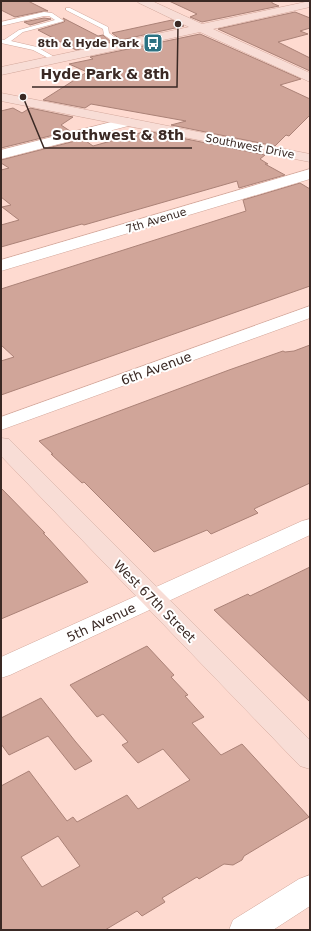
<svg xmlns="http://www.w3.org/2000/svg" width="311" height="931" font-family="'DejaVu Sans',sans-serif">
<rect width="100%" height="100%" fill="#fedad0"/>
<path fill="#d0a599" stroke="#ab8277" fill-rule="evenodd" d="M1,1h27l20,10h-4l-29,6 -14,-7z
M169,1h103v2l7,3 -77,16 -12,-5 7,-3z
M295,12l15,6v10l-10,3 8,3 -30,8 32,16v13l-92,-42z
M44,18l7,1 -21,6 -6,-3z
M63,18l35,18 5,-1 8,7 -35,8 -38,-20 26,-8 1,-1z
M172,20l12,6 -63,14 -9,-7z
M200,34l101,45 -21,6 30,14v16l-21,21 -3,-1 -11,11 -104,-21 15,-4 -95,-17 -6,4 -42,-8 44,-28 -18,-8 24,-5 -3,-2z
M13,108l9,5 8,-5 43,9 -12,8 9,6 -69,17v-37z
M147,131l118,24 -5,4 8,5h-3l20,11 -46,13 -2,-7 -153,44 -2,-1 -81,23v-22l18,-5 -17,-13 9,-2 -10,-8v-27l8,-2 -8,-5v-3l82,-21 10,7z
M300,183l10,6v97l-309,109v-34l13,-4 -13,-12v-56l245,-78 -3,-11z
M310,345v138l-52,24 -4,2 4,4 -47,21 -4,-4 -53,22 -70,-70 -2,1 -31,-29h2l-14,-13 190,-71 54,-19 2,1 9,-1z
M1,488l44,45h-2l5,5 40,44 -87,37z
M310,567v135l-96,-92 34,-16 2,2z
M147,646l27,29 -3,2 17,18 -3,1 19,21 -12,6 29,32 21,-11 67,73 -65,39 -2,4 -9,5 -9,-1 -25,15 -2,-2 -35,21 3,4 -23,14 -5,-5 -32,19h-104v-144l28,-15 38,50 6,-4 4,5 50,-27 11,14 52,-29 -27,-31 -25,14 -16,-18 6,-3 -25,-28 -6,3 -27,-32zM58,836l22,30 -38,21 -21,-30z
M41,698l34,43 17,20 -17,9 -27,-34 -39,19 -8,-11v-26z"/>
<g fill="none" stroke-linecap="round" stroke-linejoin="round">
<g stroke="#d3a89c" stroke-width="1">
<path id="lane" d="M66,8h4l38,19 1,6 16,12 -5,1 -16,-11 -1,-6 -37,-19z
M44,12l8,1 12,8 -33,9 -8,2 -12,9 26,6 21,12v2h-4l-21,-11 -32,-7v-4l3,1 15,-10 36,-10 -6,-4h-5l-43,10v-4z"/>
</g>
<g stroke="#d3a89c" stroke-width="1">
<path id="street" d="M127,118l5,1 2,3 -2,3 -131,34v-9z
M310,169v10l-309,92v-11z
M310,306v12l-309,112v-13z
M310,519v16l-300,140 -9,3v-21l301,-136z
M310,875v31l-37,24h-44l4,-10 66,-41z"/>
</g>
<g stroke="#d3a89c" stroke-width="1">
<path id="secondary" d="M137,1h15l50,23 108,-23v6l-97,22 97,44v9l-110,-50 -199,43v-8l188,-40 -50,-24z
M1,93l309,61v8l-309,-61z
M1,438l8,1 301,301v29l-10,-3 -299,-310z"/>
</g>
<use href="#lane" fill="#fff" fill-rule="evenodd"/>
<use href="#street" fill="#fff" fill-rule="evenodd"/>
<use href="#secondary" fill="#f8ddd6" fill-rule="evenodd"/>
</g>
<defs>
<g id="bus-square" transform="scale(1)"><rect x="-9" y="-9" width="18" height="18" rx="4" fill="#2d7282" stroke="#fff"/><path d="M-5-6H5V4H4V6H2V4H-2V6H-4V4H-5ZM-3.5-4V0h7V-4ZM-3.5 1.2v1.5H-2V1.2ZM2 1.2v1.5H3.5V1.2Z" fill="#fff"/></g>
</defs>
<g fill-rule="evenodd">
<use href="#bus-square" x="153" y="43"/>
</g>
<g text-anchor="middle" stroke-width="4" stroke-linejoin="round" paint-order="stroke">
<g font-size="11" font-weight="bold" fill="#3a2924" stroke="#fff" text-anchor="end">
<text x="139" y="47">8th &amp; Hyde Park</text>
</g>
<g font-size="11" fill="#3a2924" stroke="#fff">
<text transform="translate(250 146) rotate(11)" y="4">Southwest Drive</text>
<text transform="translate(156 220) rotate(-17)" y="4">7th Avenue</text>
</g>
<g font-size="13" fill="#3a2924" stroke="#fff">
<text transform="translate(156 368) rotate(-20)" y="5">6th Avenue</text>
<text transform="translate(155 601) rotate(45)" y="5">West 67th Street</text>
<text transform="translate(101 622) rotate(-25)" y="5">5th Avenue</text>
</g>
</g>
<path fill="none" stroke="#3a2924" stroke-width="1.5" d="M178 24L177 87H32M23 97L44 148H192"/>
<g fill="#3a2924" stroke="#fff" stroke-width="1.5">
<circle cx="178" cy="24" r="4"/>
<circle cx="23" cy="97" r="4"/>
</g>
<g font-size="14" text-anchor="middle" font-weight="bold" fill="#3a2924" stroke="#fff" stroke-width="4" stroke-linejoin="round" paint-order="stroke">
<text x="105" y="79">Hyde Park &amp; 8th</text>
<text x="118" y="140">Southwest &amp; 8th</text>
</g>
<rect width="311" height="931" fill="none" stroke="#3a2924" stroke-width="4"/>
</svg>
